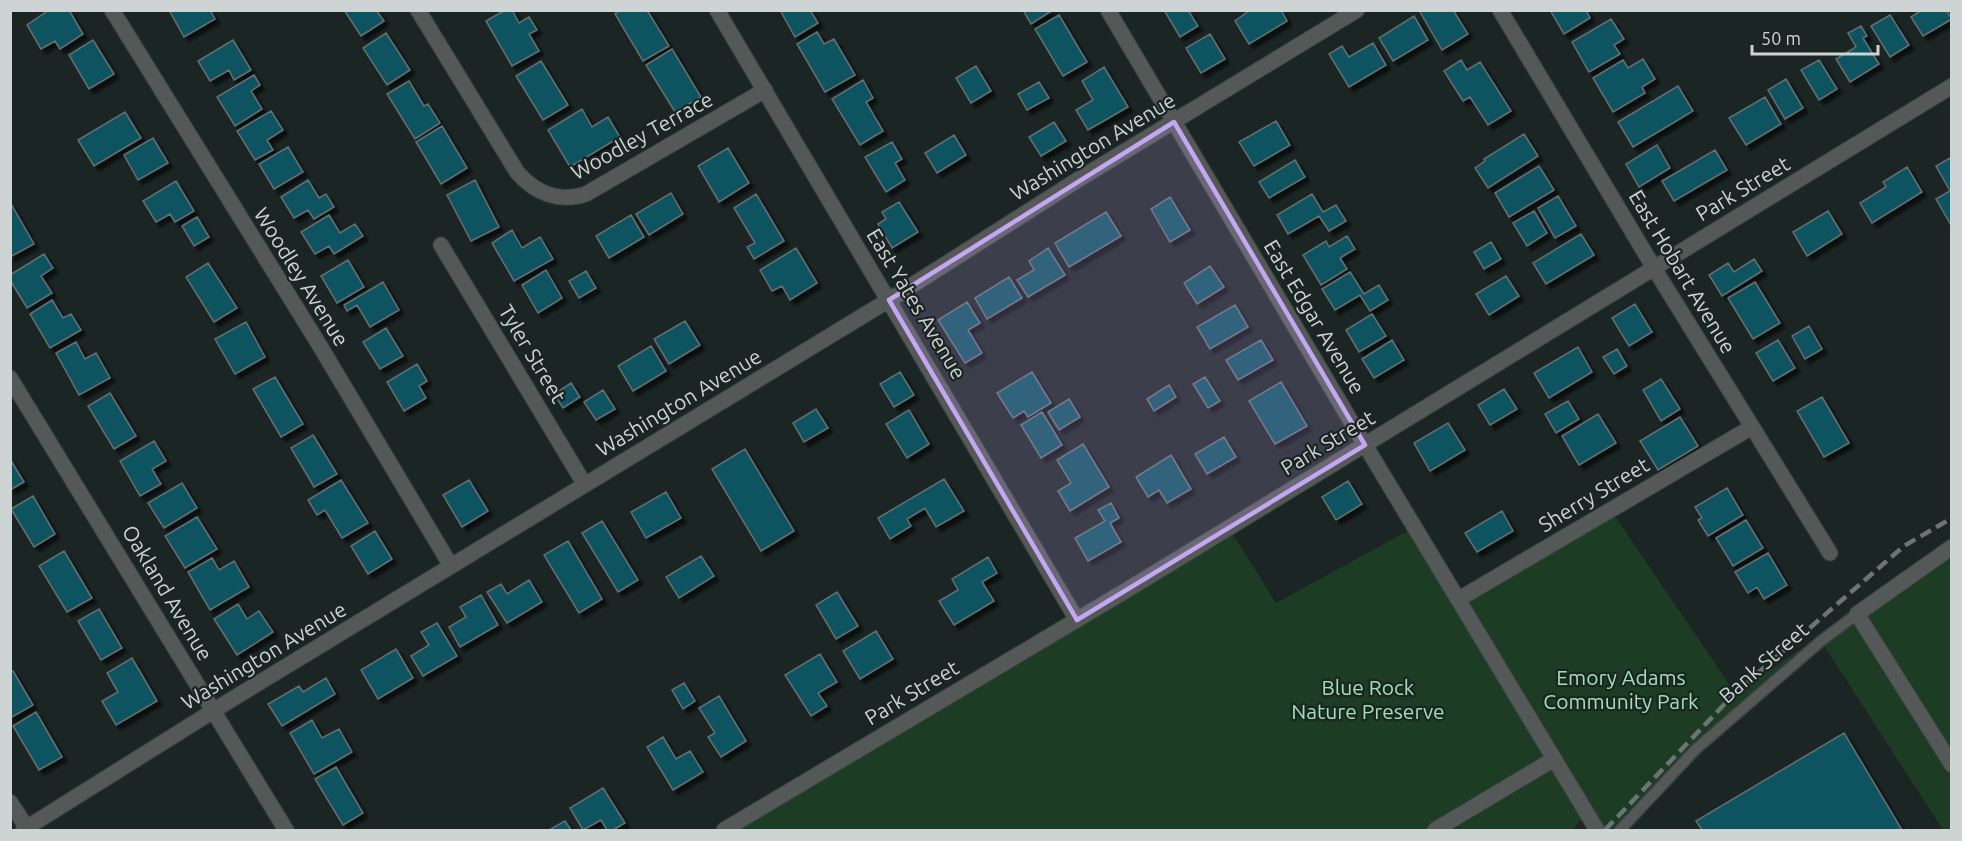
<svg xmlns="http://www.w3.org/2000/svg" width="1962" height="841" font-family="Ubuntu,sans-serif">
<defs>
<filter id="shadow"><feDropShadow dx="4.5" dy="4.5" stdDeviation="1.5" flood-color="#0009"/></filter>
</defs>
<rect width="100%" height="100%" fill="#1b2524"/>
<path fill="#1c3c24" d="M1611,510l124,183 216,-144v281h-8l-122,-189 -125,108 -76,81h-23l-10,-16 -15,16h-838l495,-302 47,75 139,-76 44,72z"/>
<path fill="#0f5361" stroke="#646f72" stroke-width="1.5" filter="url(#shadow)" d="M49,10h20l14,24 -23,15 -5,-8 -14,8 -14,-24z
M169,10h41l5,9 -31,18z
M344,10h32l8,11 -23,15z
M505,10h7l7,13 10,-6 8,13 -8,4 10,17 -27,15 -26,-45z
M620,10h27l22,36 -26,15 -28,-47z
M780,10h30l8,13 -23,14z
M1023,10h30l-22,14z
M1164,10h24l10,16 -18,11z
M1281,10l6,11 -38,23 -14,-23 15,-11z
M1419,10h34l15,24 -26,16z
M1550,10h36l4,8 -26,16z
M1922,10h24l6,9 -29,17 -12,-19z
M1059,15l28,47 -24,14 -28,-47z
M1890,15l19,30 -19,12 -19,-31z
M1414,16l14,24 -35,21 -14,-23z
M1611,19l13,20 -10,6 6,9 -31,18 -17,-30z
M1861,26l6,10 -4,2 16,26 -29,18 -14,-23 20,-12 -8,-14z
M817,32l7,12 10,-5 21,36 -30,17 -28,-48z
M386,33l24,37 -23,15 -24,-37z
M1210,34l15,25 -24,14 -15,-25z
M93,40l21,34 -25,15 -20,-34z
M233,40l18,30 -17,10 -5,-10 -19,11 -12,-20z
M1373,43l13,22 -37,22 -20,-33 13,-8 7,11z
M672,49l29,48 -26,15 -29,-47z
M1643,59l12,20 -13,8 3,6 -32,19 -20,-34 30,-18 5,8z
M1461,60l6,10 13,-8 31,49 -23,14 -18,-28 -7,4 -19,-30z
M1819,60l18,29 -18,11 -18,-30z
M541,61l27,44 -25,15 -27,-44z
M976,66l15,25 -20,12 -15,-25z
M1104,67l24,40 -40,23 -12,-20 17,-10 -11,-19z
M254,75l6,10 -9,6 11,18 -27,17 -18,-29z
M1786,79l17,29 -18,11 -17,-29z
M863,80l10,18 -7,4 17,29 -23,14 -28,-46z
M409,81l15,25 4,-2 12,19 -25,16 -28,-45z
M1039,82l10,16 -22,12 -9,-16z
M1678,86l15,25 -60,36 -15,-25z
M1765,97l16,27 -35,21 -17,-27z
M582,109l10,18 16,-10 12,20 -50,30 -22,-37z
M271,111l12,19 -16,10 6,10 -18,10 -18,-29z
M125,112l16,26 -47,28 -16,-26z
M1276,121l14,24 -36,21 -15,-24z
M1054,122l12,19 -25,15 -12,-19z
M442,126l25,42 -26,16 -25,-42z
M1524,134l14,22 -50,32 -13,-20 10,-7 -1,-2z
M954,135l12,20 -29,18 -12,-20z
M153,138l15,25 -30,17 -14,-25z
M892,142l10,17 -7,4 10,17 -19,12 -21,-35z
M1657,145l13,23 -31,19 -13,-23z
M288,147l15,25 -29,17 -15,-25z
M728,148l21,35 -30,19 -21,-36z
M1715,150l12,20 -53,31 -12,-20z
M1950,158l2,3 -1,64 -15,-26 14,-8 -14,-25z
M1295,160l10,17 -36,21 -10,-16z
M1539,166l15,24 -45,27 -14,-24z
M1907,167l15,25 -50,31 -12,-20 26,-16 -3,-5z
M308,180l11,18 7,-4 8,13 -20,12 -6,-9 -14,8 -13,-21z
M475,180l24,47 -28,14 -24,-46z
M176,181l18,30 -19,11 -5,-8 -14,8 -13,-21z
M671,193l12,21 -34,21 -13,-21z
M756,194l28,47 -30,18 -7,-12 8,-4 -21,-35z
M1312,194l11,18 13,-7 10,16 -17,10 -10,-15 -31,18 -11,-19z
M1558,196l18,30 -21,12 -17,-30z
M1170,197l20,33 -20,12 -19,-33z
M10,202l24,42 -24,13z
M899,202l19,30 -26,16 -14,-24 8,-5 -4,-7z
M1534,211l13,22 -20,13 -14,-23z
M1828,211l14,23 -35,22 -14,-24z
M1106,212l15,24 -52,31 -14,-24z
M329,215l11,18 15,-9 8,12 -29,18 -5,-8 -14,8 -14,-22z
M631,215l13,22 -35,21 -13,-22z
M197,217l12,20 -15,9 -12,-20z
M512,230l10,18 18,-11 13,22 -39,22 -22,-38z
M1581,234l13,21 -48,29 -13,-21z
M1347,236l8,13 -15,9 7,11 -26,16 -18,-30 23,-14 3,6z
M1491,242l10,17 -17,10 -10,-17z
M796,248l21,35 -27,17 -8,-14 -10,5 -12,-21z
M1048,248l17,27 -37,22 -11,-17 17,-10 -5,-9z
M44,254l9,14 -12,8 11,17 -25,15 -17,-28v-5z
M1754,259l8,12 -40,25 -13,-21 19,-12 6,9z
M348,260l16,27 -27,16 -16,-27z
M208,263l29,45 -23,14 -28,-45z
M1210,266l14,21 -27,17 -13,-21z
M546,270l16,28 -24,15 -16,-28z
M586,271l10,17 -17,10 -10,-17z
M1350,272l14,22 15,-9 9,15 -18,11 -10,-16 -25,15 -13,-21z
M1506,276l13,20 -30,19 -13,-21z
M1009,277l13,21 -35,21 -12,-21z
M383,282l16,28 -29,17 -13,-22 -10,6 -3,-6z
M1755,282l25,41 -27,16 -25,-41z
M52,300l11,18 8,-4 10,16 -31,18 -20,-34z
M967,302l13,21 -12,7 14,23 -17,10 -27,-43z
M1635,304l17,28 -23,14 -17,-28z
M1235,305l13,22 -38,22 -13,-22z
M1372,314l14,22 -27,16 -13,-22z
M685,321l15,24 -31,19 -15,-25z
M246,322l19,35 -30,17 -20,-35z
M1809,326l13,23 -17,10 -13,-23z
M386,328l17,28 -23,13 -17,-27z
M1261,340l12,20 -35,20 -12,-20z
M1392,340l12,20 -30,18 -12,-19z
M1778,340l17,28 -22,13 -17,-28z
M76,342l9,17 11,-6 14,25 -31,17 -23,-42z
M651,346l15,25 -33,20 -15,-25z
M1578,347l14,25 -43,26 -15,-25z
M1617,349l10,17 -13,8 -11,-17z
M417,364l10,17 -8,5 7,12 -22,13 -17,-29z
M900,372l14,23 -20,12 -14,-23z
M1032,372l19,31 -23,14 -4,-6 -11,7 -16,-25z
M275,377l28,47 -22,13 -28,-48z
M1205,377l15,24 -12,7 -15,-24z
M1661,379l19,30 -19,12 -18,-31z
M1281,382l26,44 -32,18 -26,-43z
M571,383l9,14 -17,11 -9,-14z
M1169,385l7,12 -22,14 -7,-12z
M1504,389l13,20 -27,16 -12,-20z
M603,390l12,19 -19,11 -12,-18z
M110,393l26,43 -22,13 -26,-43z
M1822,397l27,46 -25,14 -27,-46z
M1069,399l11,18 -21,13 -11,-18z
M1568,401l11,18 -23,14 -11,-19z
M816,409l12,19 -24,14 -11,-19z
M909,410l20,34 -22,14 -21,-34z
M1042,412l20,33 -21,13 -20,-33z
M1598,414l18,29 -37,22 -17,-29z
M1680,417l18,29 -40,24 -18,-29z
M1448,423l17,27 -35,21 -16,-28z
M313,435l24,39 -23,13 -23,-39z
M1224,437l12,20 -29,17 -12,-20z
M154,441l12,20 -14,8 9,15 -21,12 -20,-35z
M1083,444l26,43 -39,24 -12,-20 13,-8 -14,-23z
M745,449l49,82 -33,20 -49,-82z
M1171,455l20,34 -24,14 -8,-13 -11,7 -12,-20z
M10,459l14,23 -14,8z
M944,479l20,32 -28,16 -11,-19 -18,11 4,7 -21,13 -12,-21z
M341,480l27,43 -26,15 -17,-28 -8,5 -9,-15z
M469,480l19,31 -26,16 -19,-32z
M1348,481l14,23 -26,16 -14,-23z
M182,483l15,25 -33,20 -16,-25z
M1727,488l16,27 -35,21 -10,-16 4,-2 -7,-11z
M666,492l15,26 -35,20 -15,-26z
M33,496l22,38 -21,13 -23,-38z
M1111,503l8,15 -9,5 11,19 -33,19 -13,-23 30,-17 -7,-11z
M1502,511l11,20 -36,21 -12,-19z
M197,517l20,32 -32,19 -20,-32z
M1746,520l17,28 -30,18 -17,-28z
M602,521l36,59 -20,12 -36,-59z
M375,531l17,28 -24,15 -17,-28z
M568,541l34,58 -23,14 -35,-58z
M64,551l28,47 -25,14 -28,-46z
M1768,553l19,32 -23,14 -7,-12 -9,6 -13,-21z
M701,556l13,20 -35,22 -13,-21z
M988,557l9,16 -15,9 12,19 -40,24 -15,-24 19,-11 -6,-11z
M212,558l7,12 15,-9 15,26 -39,23 -22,-38z
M529,580l13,22 -35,21 -20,-31 14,-8 6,10z
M837,592l21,34 -22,13 -20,-34z
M481,595l17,30 -38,22 -11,-20 17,-10 -6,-10z
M238,604l9,15 12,-8 14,21 -36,23 -23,-36z
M99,609l23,39 -21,12 -23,-39z
M437,623l20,33 -34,20 -12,-20 18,-11 -8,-13z
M876,631l17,28 -33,20 -17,-28z
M396,649l17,29 -35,21 -17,-29z
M820,654l17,28 -19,11 9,13 -16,10 -26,-41z
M132,658l25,43 -41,24 -14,-24 16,-9 -11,-19z
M13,671l20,34 -23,13v-46z
M326,678l9,16 -53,32 -14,-22 31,-18 4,6z
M684,683l11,18 -12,8 -11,-19z
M719,696l27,45 -25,16 -13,-20 7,-4 -16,-25z
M36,712l26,45 -23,13 -26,-44z
M312,720l10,18 17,-9 13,23 -38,22 -24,-41z
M1844,733l58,97h-200l-6,-9z
M663,737l13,22 14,-8 13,21 -30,18 -26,-43z
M336,767l27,46 -20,12 -28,-46z
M603,788l22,35 -12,7h-6l-6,-10 -18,10 -13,-22z
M565,821l6,9h-22z"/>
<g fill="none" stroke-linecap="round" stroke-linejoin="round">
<g stroke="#384140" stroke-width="13">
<path id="lane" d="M1620,830l76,-81 125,-108 36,-27"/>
</g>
<g stroke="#384140" stroke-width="17">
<path id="street" d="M112,10l208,336 131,220
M418,10l99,162c18,21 42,31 69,22l179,-104
M717,10l360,610
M1108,10l257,435 232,385
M1500,10l154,258 176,285
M441,245l144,240
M10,378l276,452
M1952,547l-95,67 95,151
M1459,599l293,-172
M10,802l17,26
M23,830l211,-132 655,-398 190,-121 278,-169
M724,830l403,-240 825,-504
M1435,830l119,-71"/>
</g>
<use href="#lane" stroke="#545957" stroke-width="10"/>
<use href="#street" stroke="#545957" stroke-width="15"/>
<path stroke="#6c7574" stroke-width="4.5" stroke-dasharray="12 6" stroke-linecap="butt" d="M1605,830l130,-137 169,-147 48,-28"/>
</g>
<path fill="#c3a7f2" fill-opacity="0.2" stroke="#c3a7f2" stroke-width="4.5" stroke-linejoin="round" d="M1174,122l191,323 -288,175 -188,-320z"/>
<g text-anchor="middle" stroke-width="4.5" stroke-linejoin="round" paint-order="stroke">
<g font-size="21" fill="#ced4d4" stroke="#1b2524">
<text transform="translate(642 136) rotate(-29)" y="7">Woodley Terrace</text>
<text transform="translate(1093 147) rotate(-31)" y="7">Washington Avenue</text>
<text transform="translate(1743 189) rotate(-31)" y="7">Park Street</text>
<text transform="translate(1682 272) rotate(59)" y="7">East Hobart Avenue</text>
<text transform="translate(301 277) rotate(58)" y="7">Woodley Avenue</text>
<text transform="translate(916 304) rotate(59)" y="7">East Yates Avenue</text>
<text transform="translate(1314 317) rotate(59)" y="7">East Edgar Avenue</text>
<text transform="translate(532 354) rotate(59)" y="7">Tyler Street</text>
<text transform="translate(679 403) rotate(-31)" y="7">Washington Avenue</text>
<text transform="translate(1328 443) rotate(-31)" y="7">Park Street</text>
<text transform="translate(1594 495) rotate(-31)" y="7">Sherry Street</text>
<text transform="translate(167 593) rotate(59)" y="7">Oakland Avenue</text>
<text transform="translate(264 656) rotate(-31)" y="7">Washington Avenue</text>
<text transform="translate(1764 663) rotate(-41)" y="7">Bank Street</text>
<text transform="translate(912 693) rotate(-31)" y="7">Park Street</text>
</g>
<g font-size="21" fill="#a0e2af" stroke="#1b2524">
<text x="1621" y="685">Emory Adams<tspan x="1621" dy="24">Community Park</tspan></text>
<text x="1368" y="695">Blue Rock<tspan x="1368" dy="24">Nature Preserve</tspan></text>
</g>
</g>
<rect width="1962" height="841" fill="none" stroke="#ced4d4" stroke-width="24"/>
<path d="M1752 45v9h126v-9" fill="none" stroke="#ced4d4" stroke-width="3"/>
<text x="1761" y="45" font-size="18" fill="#ced4d4" stroke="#1b2524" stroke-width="4.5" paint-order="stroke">50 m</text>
</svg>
